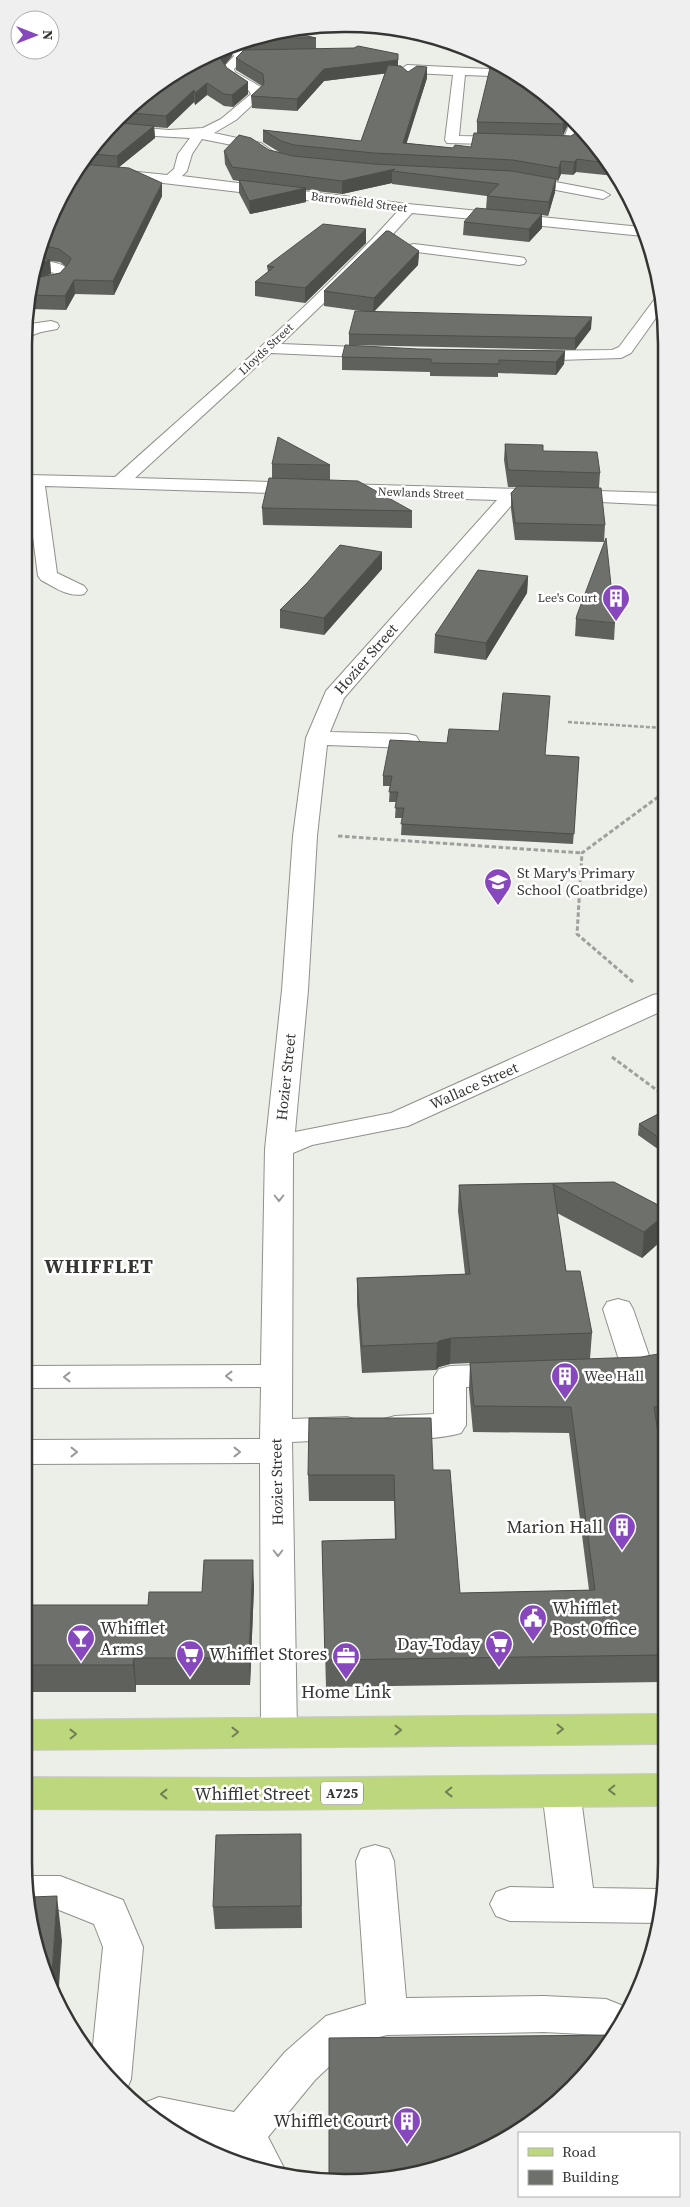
<svg xmlns="http://www.w3.org/2000/svg" width="690" height="2207" font-family="'Source Serif 4',serif">
<rect width="100%" height="100%" fill="#eceee8"/>
<g fill="none" stroke-linecap="round" stroke-linejoin="round">
<g stroke="#8e918b" stroke-width="2">
<path id="minor" d="M240,48l6,8 -12,13 1,3 26,15 2,8 -27,25 -22,13 47,10 15,11 -7,4 -17,-9 -50,-10 -10,15 -5,17 -5,5 226,28 233,23 2,9 -231,-23 -37,41 -94,90 100,4 6,2 2,3 -2,3 -6,2 -110,-5 -136,125 387,11 7,2 2,4 -2,4 -13,1 -172,198 -14,34 78,2 8,2 3,5 -3,5 -8,2 -81,-3 -10,91 -9,154 -13,142 96,-19 262,-118 9,-2v18l-254,115 -96,19 -19,8 -1,266 55,-2 11,3 5,8 -5,8 -11,3 -55,3 5,289 -5,10 -13,5 -13,-5 -5,-10 -1,-268 -235,1v-24l235,-1 1,-52 -235,1v-22l235,-1 4,-216 17,-159 11,-154 13,-98 20,-47 171,-191 -452,-14 12,87 27,13 3,4 -3,4c-15,4 -30,-7 -43,-14l-3,-4 -9,-71v-30l86,2c95,-86 197,-170 283,-266l-294,-35 -2,-3 7,-4 58,6 7,-6 4,-15 12,-16 -69,-4 -7,-4 7,-4 48,4 34,-2 18,-9 30,-25c-5,-11 -23,-9 -29,-25l12,-13 -3,-5z
M407,65l103,5 8,7 -53,-2 -6,61 105,2 7,-18 9,8 -3,14 -7,4 -123,-3 -2,-3 8,-65 -39,-2 1,5 -6,4 -6,-4 -2,-9z
M519,175l84,16 7,4 -7,4 -89,-17 -2,-3z
M414,244l105,13 5,1 2,3 -2,3 -5,1 -110,-14 -2,-3 2,-3z
M39,260c11,2 23,2 31,11l-1,5 -8,9 -31,6v-8c9,-2 20,-2 24,-10l-18,-5z
M661,295l2,13 -32,45 -10,5 -94,3 -6,-2 -2,-3 2,-3 6,-2 85,-1 7,-3 38,-51z
M51,321l6,2 2,3 -2,3 -16,3 -11,4v-12z
M565,490l98,3v12l-105,-5 -2,-4 2,-4z
M618,1299l11,3 4,7 21,61 -5,8c-16,4 -31,5 -47,1l-5,-8 5,-8 17,-3 -16,-51 4,-7z
M508,1364l11,3 5,8 -5,8 -11,3 -42,1v38l-5,8c-20,6 -57,8 -77,2l-5,-8 5,-8 11,-3 39,-2v-37l5,-8 11,-3z
M561,1775l13,5 6,11 13,97 67,1v34l-150,-2 -14,-5 -6,-12 6,-12 14,-5 44,1 -12,-97 6,-11z
M375,1845l14,4 5,12 12,137 138,-2 62,3 20,8 -14,33 -11,-5 -57,-3 -157,3 -34,9 -38,36 -47,57 16,31 -3,6 -47,-14 -4,-9 -35,-7 -51,-41 15,-6 75,15 51,-60 41,-36 40,-12 -10,-143 5,-12z
M30,1876h30l63,24 20,47 -12,132 -5,12 -22,-17 -12,-19 11,-108 -9,-23 -35,-14h-26l-6,-33z"/>
</g>
<g stroke="#cacbca" stroke-width="2">
<path id="major" d="M660,1714v30l-636,6v-30z
M660,1774v32l-414,4 -222,-1v-32l222,1z"/>
</g>
<path stroke="#9fa09c" stroke-width="2.5" stroke-dasharray="4 2" stroke-linecap="butt" d="M568,722l95,6"/>
<path stroke="#9fa09c" stroke-width="3" stroke-dasharray="4.5 2.5" stroke-linecap="butt" d="M338,836l244,17
M633,982l-56,-48 5,-81 80,-59
M612,1057l50,37"/>
<use href="#minor" fill="#fff" fill-rule="evenodd"/>
<use href="#major" fill="#bcd77c" fill-rule="evenodd"/>
</g>
<path fill="#5f615c" fill-rule="evenodd" d="M281,30l35,8v11l82,5v12l10,6 19,-5v11l-21,65 47,5 18,-1 6,-14v-11l30,-54 63,52 -7,15 8,1 15,-3 29,43 -39,-4 -3,3 -12,-1 -3,7 -2,-1 -1,12 -7,24 -6,-1v13l-13,14 -66,-7 1,-13 22,-13 1,-13 -95,-12v-1l-50,11 -36,-4v12l-56,12 -11,-21v-12l-6,-1 -8,-16 -1,-13 45,-1 10,2 -16,-10v-12l98,11 24,-68 -61,8 -27,30 -45,-3 -1,-12 11,-10 -26,-16v-12l8,-8 -3,-3z
M232,56l-7,9 2,3 21,14v12l-15,13 -9,-1 -17,-11 -12,10 -1,-3 -27,26 -13,-1 1,11 -36,29 43,29 -48,99 -39,-1 -9,16 -36,-1v-27l48,-116 89,-88zM50,261l10,1 6,5 -6,6 -17,3 8,-2z
M366,229v14l-61,60 -50,-7v-14l13,-10 -1,-6z
M419,251l-1,14 -44,47 217,17 -16,21 -226,-5v-11l19,-22 -44,-6v-15z
M418,349l147,2 -1,13 -8,11 -58,-2v4l-68,-1v-4l-88,-2v-13z
M505,444l38,7 57,22 -1,15 6,37 -1,17 -89,-2 -4,-31v-16l5,-6h-8l-4,-27z
M272,464l58,1v15l82,31v17l-149,-3 -1,-17 10,-29z
M663,490v48l-6,-1 1,-18z
M382,569l-58,66 -44,-7v-18l27,-27z
M528,576l-1,17 -41,67 -52,-7 1,-18z
M576,619l39,4 -1,17 -39,-4z
M447,743l98,12 34,2 -6,87 -172,-9 1,-17h-7l1,-16h-7l1,-16h-7v-10z
M662,1112v40l-24,-17 1,-11z
M614,1182l48,25 -1,34 -19,17 -85,-45 9,58 26,62 -2,26 71,13v61h-3l3,19v230l-335,5 -4,-146 73,-2 -1,-38h-85l-1,-26 125,-5 27,123 129,-3 -20,-157 -96,-1 -4,-43 1,-26 -20,1 -11,3 -3,3 -74,3 -5,-69v-26l108,-4 -7,-63 1,-26z
M254,1586l-4,99h-114v7h-112l1,-87h123l54,-13z
M301,1834l1,94 -87,1 -2,-22z"/>
<path fill="#4d4f4b" d="M232,51v5l-12,14v-12l3,-4z
M398,54v18l-74,9 -27,30v-12l27,-30z
M427,67v11l-24,77v-12z
M248,82v12l-15,13 -1,-12z
M207,83v12l-12,10v-12z
M194,90v12l-27,26 -1,-12z
M567,117l3,3 -7,16v-12z
M154,126l1,12 -37,30 -1,-12z
M577,159l-1,13 -3,3 1,-13z
M561,161v13l-3,7 1,-13z
M395,169l-3,2v12l-50,11v-13z
M556,179l-1,13 -7,24 1,-14z
M162,183v13l-48,99 -1,-14z
M306,188v14l-56,12 -1,-13z
M542,214v14l-13,14v-13z
M366,229v14l-61,60v-15z
M419,251l-1,14 -45,47 1,-14z
M50,260l1,14 -20,6 6,-16z
M74,280l1,14 -9,16 -1,-14z
M592,317l-1,12 -16,21v-12z
M565,351l-1,13 -8,11v-13z
M382,552v17l-58,66v-17z
M528,576l-1,17 -41,67v-17z
M662,1217l-1,24 -19,17 2,-26z
M451,1338l-1,26 -11,3 -3,3 1,-27 2,-2z
M253,1560l1,26 -4,99 -1,-27z
M134,1658l2,27v7l-3,-27z
M57,1896l5,45 -4,60 -7,-12z"/>
<path fill="#6e716b" stroke="#4d4f4b" d="M281,30l35,8h-54z
M358,46l40,8v6l-74,9 -27,30 -46,-3 13,-12 -1,-10 -27,-16 8,-8 110,-2z
M223,54l-3,4 7,10 21,14 -16,13 -8,-1 -17,-11 -12,10 -1,-3 -28,26 -35,-3 36,-35z
M388,65l13,1 7,6 9,-6 10,1 -24,76 50,5 2,-3 16,2 3,-14 97,3 9,-6v-2l6,5 20,30 -29,-4 -3,3 -13,-1 -2,7 -46,-8 -139,-7 -80,-8 -13,-4 -18,-11 98,11z
M490,68h17l60,49 -4,7 -86,-2z
M121,123l33,3 -37,30 -26,-2z
M239,135l12,3 18,12 24,6 81,8 138,7 44,8 -7,23 -62,-6 12,-12 -107,-13 3,-2 -53,12 -110,-14 -8,-16z
M81,164l48,4 33,15 -49,98 -39,-1 -9,16 -35,-1v-13l1,-3 29,-6 9,-10 2,-5 -12,-9 -14,-3 33,-80z
M239,180l67,8 -57,13z
M476,208l66,6 -13,15 -65,-7z
M323,224l43,5 -61,59 -50,-6 19,-15 -7,-1z
M386,231h3l30,20 -45,47 -50,-7z
M40,257l10,3 -13,4z
M355,311l237,6 -17,21 -226,-4z
M345,345l73,4 147,2 -9,11 -57,-2v4l-68,-1v-4l-89,-2z
M278,437l52,28 -58,-1z
M505,444l38,1v6l54,1 3,21 -92,-3z
M269,478l89,3 54,30 -150,-3z
M518,486l83,2 4,37 -90,-2 -4,-30z
M663,490v29h-5z
M606,538l9,85 -39,-4 1,-4z
M340,545l42,7 -58,66 -44,-8 27,-27z
M478,570l50,6 -42,67 -51,-8z
M503,693l47,3 -5,59 34,2 -5,77 -173,-10 3,-16h-9l3,-16h-9l3,-16h-9l7,-36 57,3 2,-14 50,2z
M662,1112v28l-23,-16z
M614,1182l48,25v10l-18,15 -91,-48 13,87h14l12,62 -141,5 -12,3 -2,2 -75,3 -5,-68 113,-4 -11,-89z
M658,1354l3,18v35h-7l7,45v203l-336,5 -3,-119 74,-2 -2,-64h-86l1,-57h122l2,52h17l10,123 135,-3 -24,-183 -97,-1 -4,-43 171,-6z
M204,1560h49l-4,98h-115l-1,7h-108v-60h123l1,-13h53z
M301,1834v72l-88,1 3,-72z
M57,1896l-6,93 -3,-4 -17,-88z
M614,2035l-2,5 -72,77 -112,55 -99,7v-141z"/>
<defs><path id="oneway-chevron" d="M-2-3.5L2.5 0L-2 3.5" fill="none" stroke-width="1.6" stroke-linecap="round" stroke-linejoin="round" transform="scale(1.25)"/></defs>
<g stroke="#9a9a99">
<use href="#oneway-chevron" transform="translate(279 1198) rotate(90)"/>
<use href="#oneway-chevron" transform="translate(229 1376) rotate(180)"/>
<use href="#oneway-chevron" transform="translate(67 1377) rotate(180)"/>
<use href="#oneway-chevron" transform="translate(74 1452)"/>
<use href="#oneway-chevron" transform="translate(237 1452)"/>
<use href="#oneway-chevron" transform="translate(278 1553) rotate(90)"/>
</g>
<g stroke="#727e54">
<use href="#oneway-chevron" transform="translate(560 1729)"/>
<use href="#oneway-chevron" transform="translate(398 1730)"/>
<use href="#oneway-chevron" transform="translate(235 1732) rotate(-1)"/>
<use href="#oneway-chevron" transform="translate(73 1734) rotate(-1)"/>
<use href="#oneway-chevron" transform="translate(612 1790) rotate(179)"/>
<use href="#oneway-chevron" transform="translate(449 1792) rotate(179)"/>
<use href="#oneway-chevron" transform="translate(164 1794) rotate(-180)"/>
</g>
<defs>
<g id="building-pin" transform="scale(1.4375)"><path d="M0 17L-7.5 6A9.5 9.5 0 1 1 7.5 6Z" fill="#8748be" stroke="#fff"/><path d="M-4-6H4V6H1V3H-1V6H-4ZM-2.5-4.3h1.7v1.8h-1.7ZM.8-4.3h1.7v1.8H.8ZM-2.5-1h1.7V.8h-1.7ZM.8-1h1.7V.8H.8Z" fill="#fff"/></g>
<g id="school-pin" transform="scale(1.4375)"><path d="M0 17L-7.5 6A9.5 9.5 0 1 1 7.5 6Z" fill="#8748be" stroke="#fff"/><path d="M0-5L7-2L0 1L-7-2ZM-4 1L0 2.5L4 1V4Q0 6-4 4Z" fill="#fff"/></g>
<g id="civic-pin" transform="scale(1.4375)"><path d="M0 17L-7.5 6A9.5 9.5 0 1 1 7.5 6Z" fill="#8748be" stroke="#fff"/><path d="M-.6-6.5H3V-4.5H.6V-3L4-1V1h2V6H-6V1h2V-1L-.6-3ZM-1.2 2.5V6h2.4V2.5Z" fill="#fff"/></g>
<g id="bar-pin" transform="scale(1.4375)"><path d="M0 17L-7.5 6A9.5 9.5 0 1 1 7.5 6Z" fill="#8748be" stroke="#fff"/><path d="M-6-5H6L.8 .8V4.5H3.5V6h-7V4.5H-.8V.8Z" fill="#fff"/></g>
<g id="supermarket-pin" transform="scale(1.4375)"><path d="M0 17L-7.5 6A9.5 9.5 0 1 1 7.5 6Z" fill="#8748be" stroke="#fff"/><path d="M-6-5.5h2.5l.6 2H6L4.5 2H-2.5L-4.4-4H-6ZM-1.5 3.2a1.3 1.3 0 1 0 .1 0ZM3 3.2a1.3 1.3 0 1 0 .1 0Z" fill="#fff"/></g>
<g id="office-pin" transform="scale(1.4375)"><path d="M0 17L-7.5 6A9.5 9.5 0 1 1 7.5 6Z" fill="#8748be" stroke="#fff"/><path d="M-6-3h4V-5.5h4V-3h4V5H-6ZM-1-4.5V-3h2v-1.5ZM-6 0V1H6V0Z" fill="#fff"/></g>
</defs>
<g fill-rule="evenodd">
<use href="#building-pin" x="616" y="598"/>
<use href="#school-pin" x="498" y="882"/>
<use href="#building-pin" x="565" y="1376"/>
<use href="#building-pin" x="622" y="1527"/>
<use href="#civic-pin" x="533" y="1618"/>
<use href="#bar-pin" x="81" y="1638"/>
<use href="#supermarket-pin" x="499" y="1644"/>
<use href="#supermarket-pin" x="190" y="1654"/>
<use href="#office-pin" x="346" y="1656"/>
<use href="#building-pin" x="407" y="2121"/>
</g>
<g text-anchor="middle" stroke-width="5" stroke-linejoin="round" paint-order="stroke">
<g font-size="12" fill="#353633" stroke="#fff">
<text transform="translate(359 202) rotate(7)" y="4">Barrowfield Street</text>
<text transform="translate(266 349) rotate(-43)" y="4">Lloyds Street</text>
<text transform="translate(421 493) rotate(2)" y="4">Newlands Street</text>
</g>
<g font-size="12" fill="#353633" stroke="#fff" text-anchor="end">
<text x="597" y="602">Lee's Court</text>
</g>
<rect fill="#fff" stroke="#727270" stroke-width="1" x="321" y="1781.5" width="42" height="23" rx="4"/>
<g font-size="14" font-weight="bold" fill="#353633">
<text x="342" y="1798">A725</text>
</g>
<g font-size="15" fill="#353633" stroke="#fff">
<text transform="translate(366 659) rotate(-49)" y="5">Hozier Street</text>
<text transform="translate(286 1077) rotate(-84)" y="5">Hozier Street</text>
<text transform="translate(474 1086) rotate(-24)" y="5">Wallace Street</text>
<text transform="translate(277 1482) rotate(-91)" y="5">Hozier Street</text>
</g>
<g font-size="15" fill="#353633" stroke="#fff" text-anchor="start">
<text x="517" y="878">St Mary's Primary<tspan x="517" dy="17">School (Coatbridge)</tspan></text>
<text x="584" y="1381">Wee Hall</text>
</g>
<g font-size="18" fill="#353633" stroke="#fff" text-anchor="end">
<text x="603" y="1533">Marion Hall</text>
<text x="552" y="1614" text-anchor="start">Whifflet<tspan x="552" dy="21">Post Office</tspan></text>
<text x="100" y="1634" text-anchor="start">Whifflet<tspan x="100" dy="21">Arms</tspan></text>
<text x="480" y="1650">Day-Today</text>
<text x="209" y="1660" text-anchor="start">Whifflet Stores</text>
<text x="346" y="1698" text-anchor="middle">Home Link</text>
<text x="388" y="2127">Whifflet Court</text>
</g>
<g font-size="18" fill="#353633" stroke="#fff">
<text x="252" y="1800">Whifflet Street</text>
</g>
<g font-size="20" font-weight="bold" letter-spacing="1" fill="#353633" stroke="#fff">
<text x="99" y="1273">WHIFFLET</text>
</g>
</g>
<path d="M0 0H690V2207H0ZM344 32H346A312 312 0 0 1 658 344V1862A312 312 0 0 1 346 2174H344A312 312 0 0 1 32 1862V344A312 312 0 0 1 344 32Z" fill="#efefef" fill-rule="evenodd"/>
<path fill="none" stroke="#353633" stroke-width="2.5" d="M344 32H346A312 312 0 0 1 658 344V1862A312 312 0 0 1 346 2174H344A312 312 0 0 1 32 1862V344A312 312 0 0 1 344 32Z"/>
<rect x="518" y="2132" width="162" height="65" fill="#ffffff" stroke="#aeafad"/>
<rect x="528" y="2148" width="25" height="8" fill="#bcd77c" stroke="#aeafad"/>
<text x="562" y="2157" font-size="15" fill="#353633">Road</text>
<rect x="528" y="2170" width="25" height="15" fill="#6e716b" stroke="#aeafad"/>
<text x="562" y="2182" font-size="15" fill="#353633">Building</text>
<g transform="translate(35 35) rotate(90)"><circle r="24" fill="#ffffff" stroke="#aeafad"/>
<path d="M0-4L9 19L0 12L-9 19Z" fill="#8748be"/>
<text y="-8" font-size="14" font-weight="bold" text-anchor="middle" fill="#353633">N</text>
</g>
</svg>
